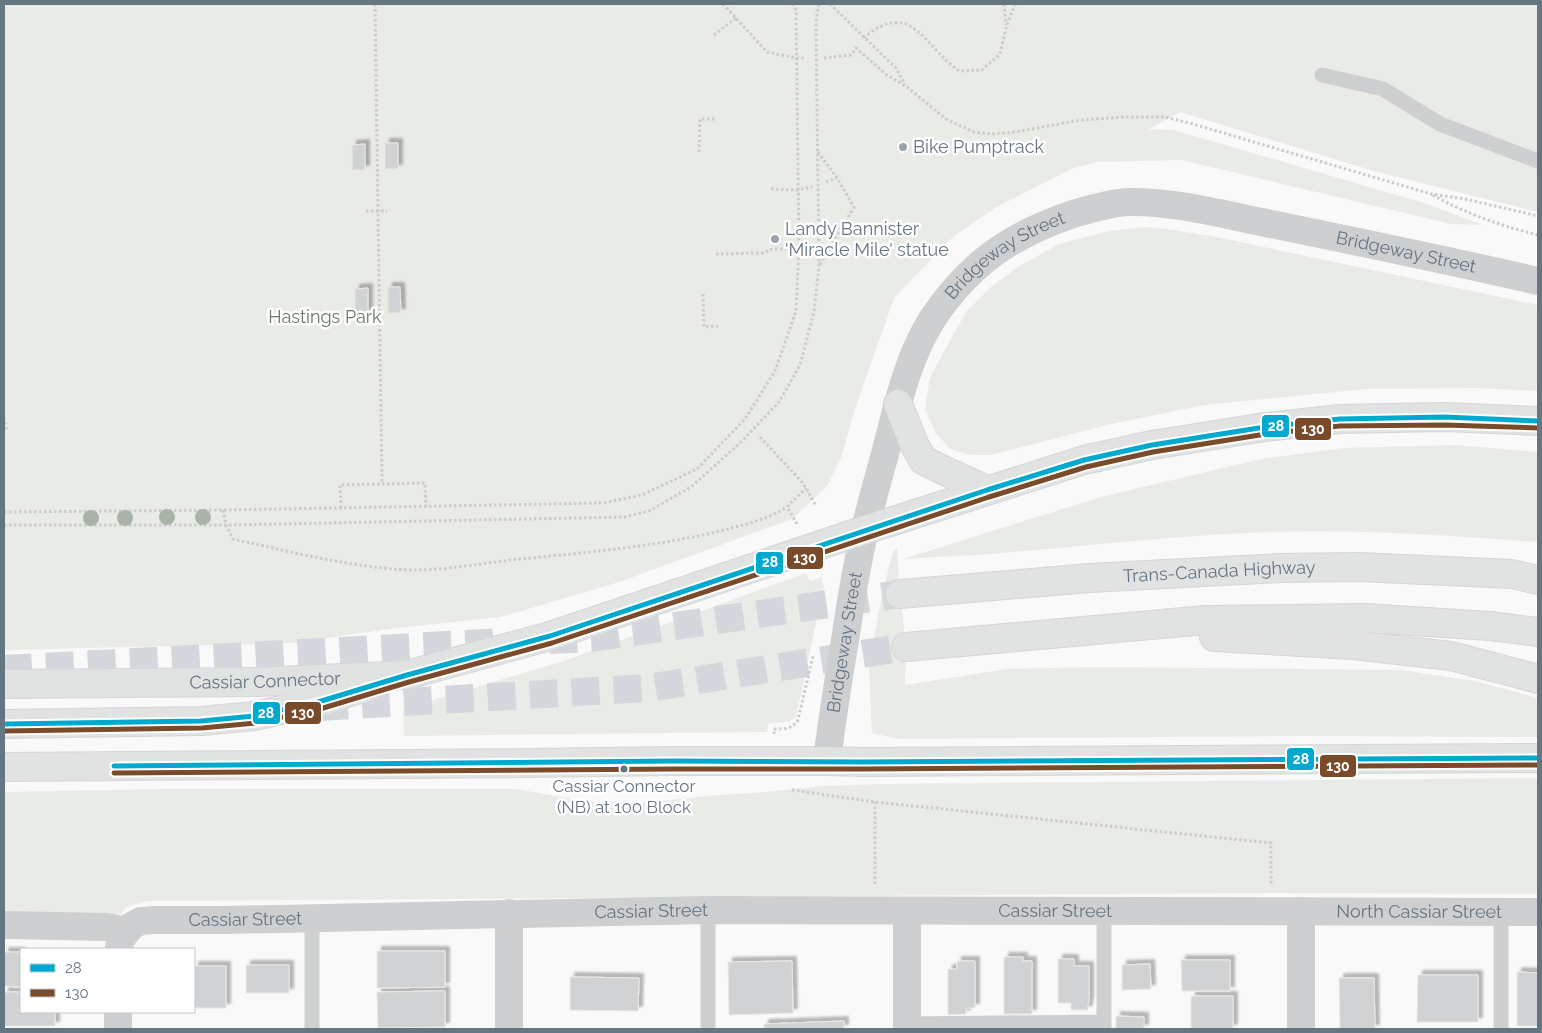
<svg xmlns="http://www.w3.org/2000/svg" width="1542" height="1033" font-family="Raleway,sans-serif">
<defs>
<filter id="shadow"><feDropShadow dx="4.5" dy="-4.5" stdDeviation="1" flood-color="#0004"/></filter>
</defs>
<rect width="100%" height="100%" fill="#f9f9f9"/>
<path fill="#e8ebe6" d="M4,4h1534v208l-161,-40 -197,-60 -31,17 25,1 253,74 56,21 -32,-1 -269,-64 -86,2 -25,7 -76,39 -41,28 -60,62 -41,117 -11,40 -14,30 -36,34 -173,63 -118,35 -105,11 -104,15 -288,7z
M1145,227l29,3 42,7 322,68v86l-63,-3 -109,1 -162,16 -93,19 -120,31h-21l-20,-6 -14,-16 -11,-23 5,-33 36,-65 26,-26 26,-19 41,-23 50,-13z
M1455,445l83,7v90c-97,-7 -194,-14 -291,-9 -86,4 -171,14 -257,21 -29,2 -58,3 -87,5l198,-62 160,-38 82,-11z
M897,548l3,46 6,53 -1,38 102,-16 92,-2 301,3 75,11 63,17v39l-236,-1 -404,3 -26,-6 -3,-67 11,-61 13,-54z
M806,573l4,8 11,-4 3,9 -28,131 -7,5 -21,1 -1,9 -363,4 -1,-27 161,-48z
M1535,778l3,1v115l-260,-1 -1130,8 -22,6 -5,7h-117v-122l159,-3h353l73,13 51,1 77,-8 50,-3 54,-6 63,-2z"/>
<path fill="#d0d2d3" stroke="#e8e8e8" filter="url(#shadow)" d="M385,143h13v26h-13z
M365,144v26h-13v-25z
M388,287h12l1,26h-13z
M368,288v26h-13v-25z
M377,951h68v36l-68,1z
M4,952h17v35l-17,-1z
M1004,957h19v4h9v53h-28z
M1058,959h16v7h15v37h-1v7h-17v-7h-13z
M1181,960h49v31h-48z
M792,961l1,52 -64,2 -1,-53z
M957,961h18v47h-9v6l-18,1v-46h9z
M1150,964l1,25 -29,1v-25z
M246,965h43v28h-43z
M194,966h32v42h-32z
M1517,972l21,1v53h-21z
M1418,975h60v47h-61z
M570,977l69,1 -1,33 -68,-1z
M1339,978h35l1,51h-35z
M445,991v36l-67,1 -1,-36z
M4,992h17v20h34v14h-51z
M1191,996h42v33h-42z
M1116,1016l28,1v12h-28z
M844,1021v8h-80v-5z"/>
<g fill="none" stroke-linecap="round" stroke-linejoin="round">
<path stroke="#d4d8dc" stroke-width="28" stroke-dasharray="28 14" stroke-linecap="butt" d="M549,640l42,-2 309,-44
M4,669l500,-27
M320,707l328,-19 258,-41"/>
<g stroke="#d5d6d7" stroke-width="30">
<g id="primary">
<path id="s3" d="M4,684l253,-2 150,-7 143,-39 315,-106"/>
<path d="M4,724l197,-3 53,-5 64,-14 49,-15"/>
<path d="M4,767l525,-4 145,-2h153"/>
</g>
</g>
<g stroke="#d5d6d6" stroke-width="30">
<g id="motorway">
<path d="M898,404l16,40 9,16 22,11 42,19"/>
<path d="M865,530l219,-70 68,-15 113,-18 75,-8 104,-2 94,4"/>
<path id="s4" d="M900,594l189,-16 192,-10 78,-1 153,7 26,6"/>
<path d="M1214,637l139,8 98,11 87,23"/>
<path d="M906,647l300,-27 159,-2 125,8 48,6"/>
<path d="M827,761l37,1 674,-4"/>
</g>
</g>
<path stroke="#cbcccd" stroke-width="3" stroke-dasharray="2.5 2.5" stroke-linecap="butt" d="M375,4l7,479
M723,4l44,48 30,6h8
M830,4l66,64 9,17
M1004,4l2,21
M714,35l22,-17
M864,38c11,-11 31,-21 46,-12 12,7 21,19 31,29 5,6 12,11 18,16l23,-1 18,-16 6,-26 9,-24
M824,58l27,-3 5,-7 31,27 20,12 39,32 28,13 18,2 23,-2 66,-12 43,-3h41l28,7 238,70 34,5 73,17
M699,152l1,-33h15
M818,152l19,26 17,29 -35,59
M826,182l11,-4
M771,189l27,1 14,-3
M1433,195c33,19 69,31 105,40
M366,211h21
M716,254l48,-1 8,-4h27
M703,294l1,33 14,-1
M4,417l2,12 -2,2
M760,437l41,44 5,7 10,18
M341,508l-1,-23 85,-2 1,23
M223,510l3,15 7,14c53,12 106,25 160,30 43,4 86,-6 128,-10 67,-7 133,-12 199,-28 23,-6 47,-11 67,-24
M4,512l219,-2 380,-7 39,-8 55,-26 48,-50 30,-48 21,-60 3,-62 -3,-239 -3,-6
M797,524l-10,-17 19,-19
M4,525h222l399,-8 24,-6 42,-24 50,-45 38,-40 21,-37 14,-53 5,-46 -3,-245 3,-17
M774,734v-5c11,0 18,0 24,-9l15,-64
M792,790l83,12 396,41v43
M875,884v-82"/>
<path stroke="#cecfd0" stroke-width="15" d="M1322,75l61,14 57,35 98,37
M1104,910v119
M312,917v112
M907,1024l197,-2
M708,1029v-119
M1501,1029v-116"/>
<g stroke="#cecfd0" stroke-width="28">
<path d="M509,913v116"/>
<path d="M4,925l103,2 20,4"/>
<path id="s1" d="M119,949l1,-8 7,-10 6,-6 8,-4 13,-1h70l484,-10 830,2"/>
<path d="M118,1029v-17"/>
<path d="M907,1029v-118"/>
<path d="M1301,1029v-118"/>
</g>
<path stroke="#cecfd0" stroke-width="28" id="s2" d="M827,761c5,-43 12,-85 19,-127 5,-35 11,-70 19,-105 6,-25 13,-50 20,-75 12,-46 22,-96 48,-136 37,-55 78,-83 140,-104 17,-5 37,-11 55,-12 49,-1 100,14 148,23 88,18 175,36 262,56"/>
<use href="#primary" stroke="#e1e2e2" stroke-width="28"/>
<use href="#motorway" stroke="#e1e2e2" stroke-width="28"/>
<g stroke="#fff" stroke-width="9">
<path id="bus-1" d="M4,724l197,-3 53,-5 64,-14 89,-27 143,-39 437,-146 97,-30 68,-15 113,-18 75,-8 104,-2 94,4
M114,766l560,-5 190,1 674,-4"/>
</g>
<g stroke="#fff" stroke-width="9">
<path id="bus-2" d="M4,731l198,-3 54,-5 64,-14 89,-27 143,-39 437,-146 97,-30 67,-15 113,-18 74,-8 104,-1 94,3
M114,773l560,-4h190l674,-4"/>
</g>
<use href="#bus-1" stroke="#00a9ce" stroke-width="5"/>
<use href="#bus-2" stroke="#7a4b2a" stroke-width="5"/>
</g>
<g fill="#a9b3a7">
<circle cx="167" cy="517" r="8"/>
<circle cx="203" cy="517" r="8"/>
<circle cx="91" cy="518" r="8"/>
<circle cx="125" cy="518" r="8"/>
</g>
<g fill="#99a4ac" stroke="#fff" stroke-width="2">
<circle cx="903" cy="147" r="5"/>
<circle cx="775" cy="239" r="5"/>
</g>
<circle fill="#657683" stroke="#fff" stroke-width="2" cx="624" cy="769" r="4.5"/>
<g text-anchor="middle" stroke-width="5" stroke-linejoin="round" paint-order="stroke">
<g font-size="17" fill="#657683" stroke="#fff">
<text x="624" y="792">Cassiar Connector<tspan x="624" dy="21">(NB) at 100 Block</tspan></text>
</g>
<g font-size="18" fill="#657683" stroke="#fff" text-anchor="start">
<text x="913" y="153">Bike Pumptrack</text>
<text x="785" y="235">Landy Bannister<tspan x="785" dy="21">'Miracle Mile' statue</tspan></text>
</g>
<g font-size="18" fill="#657683" stroke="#fff">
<text dy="6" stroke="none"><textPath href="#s2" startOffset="975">Bridgeway Street</textPath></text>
<text dy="6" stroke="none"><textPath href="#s2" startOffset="555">Bridgeway Street</textPath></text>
<text dy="6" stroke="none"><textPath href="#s4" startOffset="320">Trans-Canada Highway</textPath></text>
<text dy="6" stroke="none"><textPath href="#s2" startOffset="120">Bridgeway Street</textPath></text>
<text dy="6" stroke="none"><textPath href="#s3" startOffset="261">Cassiar Connector</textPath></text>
<text dy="6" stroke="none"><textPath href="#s1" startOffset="548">Cassiar Street</textPath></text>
<text dy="6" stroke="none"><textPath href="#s1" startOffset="952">Cassiar Street</textPath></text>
<text dy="6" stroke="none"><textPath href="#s1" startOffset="1316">North Cassiar Street</textPath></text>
<text dy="6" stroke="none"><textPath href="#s1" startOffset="142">Cassiar Street</textPath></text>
</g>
<g font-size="18" fill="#687a64" stroke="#fff">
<text x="325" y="323">Hastings Park</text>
</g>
</g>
<g stroke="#fff" stroke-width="2">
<rect x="1261" y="414" width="29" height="24" rx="5" fill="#00a9ce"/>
<rect x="1294" y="417" width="38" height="24" rx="5" fill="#7a4b2a"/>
<rect x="786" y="546" width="38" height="24" rx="5" fill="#7a4b2a"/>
<rect x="755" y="551" width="29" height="24" rx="5" fill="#00a9ce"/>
<rect x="284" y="701" width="38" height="24" rx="5" fill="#7a4b2a"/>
<rect x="252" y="701" width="29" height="24" rx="5" fill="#00a9ce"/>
<rect x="1286" y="747" width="29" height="24" rx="5" fill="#00a9ce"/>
<rect x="1319" y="754" width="38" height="24" rx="5" fill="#7a4b2a"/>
</g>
<g font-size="14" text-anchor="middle" font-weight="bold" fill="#fff">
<text x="1276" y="431">28</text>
<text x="1313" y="434">130</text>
<text x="805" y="563">130</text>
<text x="770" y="567">28</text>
<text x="303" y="718">130</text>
<text x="266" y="718">28</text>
<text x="1301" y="764">28</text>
<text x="1338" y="771">130</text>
</g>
<rect width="1542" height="1033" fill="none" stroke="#657683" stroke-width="10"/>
<rect x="20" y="948" width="175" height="65" fill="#ffffff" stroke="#c1c8cd"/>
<rect x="30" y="964" width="25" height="8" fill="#00a9ce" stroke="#c1c8cd"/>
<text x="65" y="973" font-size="15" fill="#657683">28</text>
<rect x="30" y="989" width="25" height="8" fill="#7a4b2a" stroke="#c1c8cd"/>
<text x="65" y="998" font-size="15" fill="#657683">130</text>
</svg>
